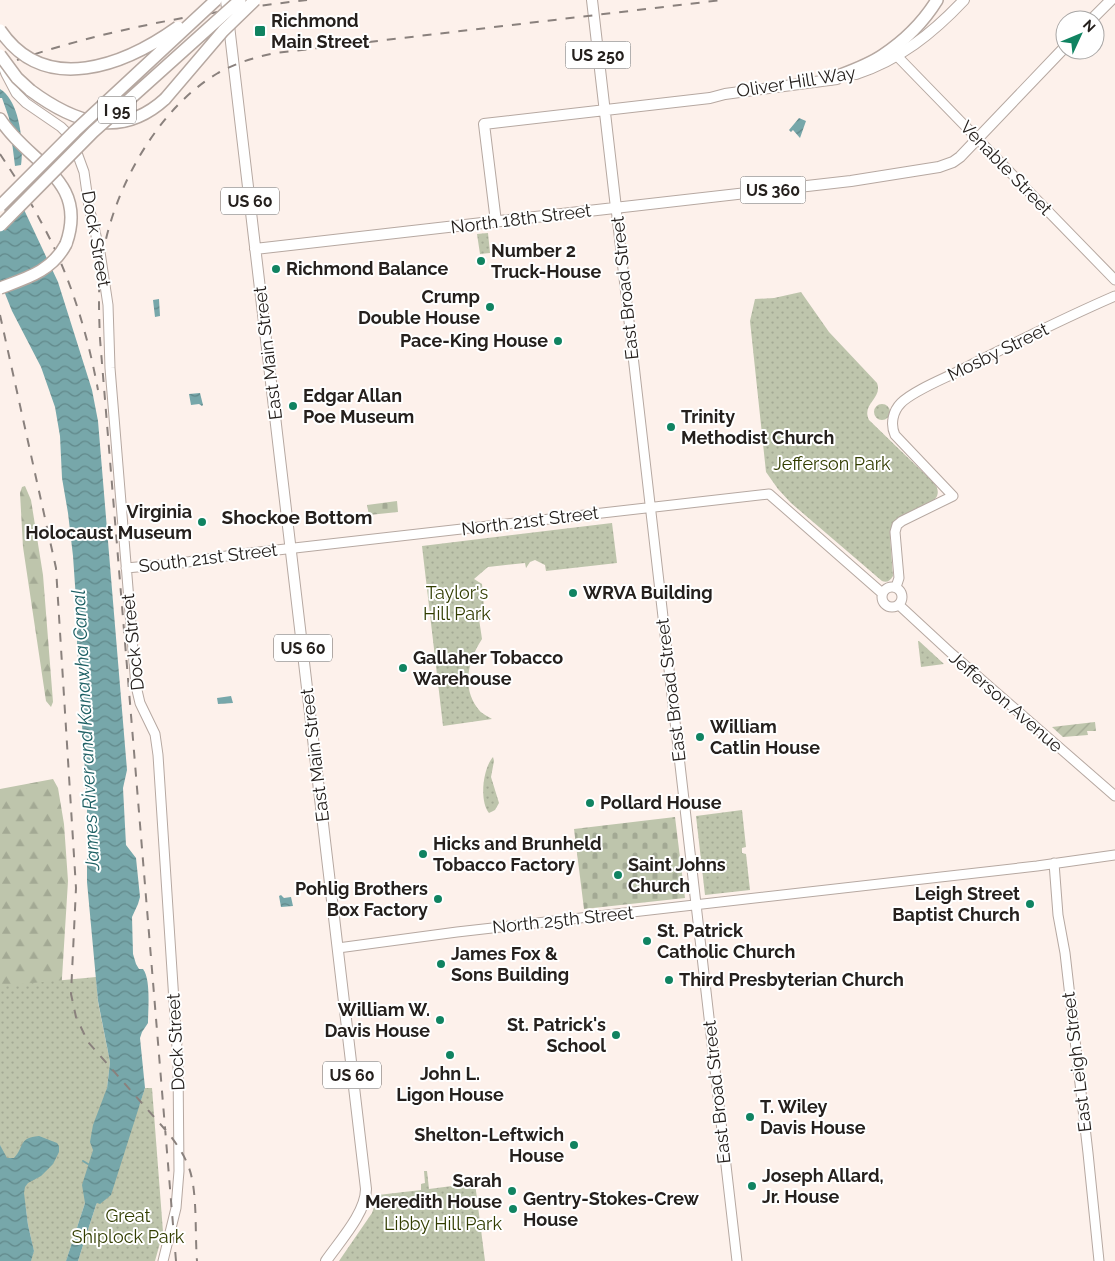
<svg xmlns="http://www.w3.org/2000/svg" width="1115" height="1261" font-family="Raleway,sans-serif">
<defs>
<pattern id="forest-firs" width="22" height="20" patternUnits="userSpaceOnUse" patternTransform="scale(1.25)"><rect width="22" height="20" fill="#bec5ac"/><path d="M5 1l3.5 6h-7zM16 11l3.5 6h-7z" fill="#a3a994"/></pattern>
<pattern id="cemetery-stones" width="16" height="16" patternUnits="userSpaceOnUse" patternTransform="scale(1.25)"><rect width="16" height="16" fill="#bec5ac"/><path d="M2 7V4a2 2 0 0 1 4 0v3zM10 15v-3a2 2 0 0 1 4 0v3z" fill="#a3a994"/></pattern>
<pattern id="park-dots" width="8" height="8" patternUnits="userSpaceOnUse" patternTransform="scale(1.25)"><rect width="8" height="8" fill="#bec5ac"/><path d="M2 2h.1M6 6h.1" fill="none" stroke="#a3a994" stroke-width="1.8" stroke-linecap="round"/></pattern>
<pattern id="garden-furrows" width="10" height="10" patternUnits="userSpaceOnUse" patternTransform="scale(1.25)"><rect width="10" height="10" fill="#bec5ac"/><path d="M-1 1l2-2M0 10L10 0M9 11l2-2" fill="none" stroke="#a3a994"/></pattern>
<pattern id="water-waves" width="16" height="10" patternUnits="userSpaceOnUse" patternTransform="scale(1.25)"><rect width="16" height="10" fill="#77a7aa"/><path d="M0 5q4-4 8 0t8 0" fill="none" stroke="#61888a"/></pattern>
</defs>
<rect width="100%" height="100%" fill="#fdf1eb"/>
<path fill="url(#forest-firs)" d="M25,486l6,14 12,75 10,127 -2,5 -5,-6 -23,-154 -3,-54 2,-6z
M53,779l5,9 6,36 4,57 -7,113 46,94 -14,61 -9,49 -18,63h-35l3,-10 -8,-44 -26,-62v-356z"/>
<path fill="url(#cemetery-stones)" d="M397,501l1,11 -29,3 -2,-10z
M675,817l10,81 -101,11 -10,-80z"/>
<path fill="url(#park-dots)" d="M488,233l2,20 -10,1 -3,-20z
M801,292l28,40 48,51c6,15 -16,21 -8,37l64,62c4,4 6,9 4,14 -3,8 -36,27 -44,32l-3,8 3,40c-3,5 -6,7 -11,5l-91,-78 -13,-14 -12,-17 -16,-151 5,-22 19,-1z
M874 412a8 8 0 1 1 16 0a8 8 0 1 1-16 0Z
M612,523l5,40 -71,8 -1,-6 -10,-5 -5,2 -4,6 -1,-5 -37,4 -14,12 8,5 3,35h-6l3,20c-14,21 -21,50 -3,71 3,4 9,6 13,9l-49,7 -21,-180z
M918,641h1l25,23 -23,3z
M493,757l1,4 -3,16 8,26 -4,7 -6,3c-10,-12 -6,-45 4,-56z
M742,810l4,37 -4,1v5l4,1 4,36 -45,5 -9,-79z
M96,977l2,25 12,60 -3,26 -6,15 -8,46 -8,54 -19,58h-35l3,-10 -6,-26 -4,-32 1,-6 3,-4 13,-7 16,-17 -7,-19c-9,-3 -21,-7 -28,3 -4,4 -3,11 -7,15h-8l-7,-13v-159z
M145,1088h7l11,144 -8,29h-77l18,-56 42,-96z
M424,1171h3l2,18 46,-6 10,78h-146l33,-48 6,-18 43,-5v-6l4,-1z"/>
<path fill="url(#garden-furrows)" d="M1095,722l1,9h-9l1,4 -25,2 -11,-10z"/>
<path fill="url(#water-waves)" d="M0,89c20,12 24,55 21,76l-6,1 -6,-48 -7,-20h-2z
M799,118l7,3 -6,17 -7,-8 -2,2 -2,-2z
M19,199l39,83 34,108 6,31 29,349 -4,18 3,57 10,13 4,39 -2,7 -6,13 1,37 3,10 3,5h4c8,10 5,41 5,54l-6,9 -2,6 5,50 -34,107 -11,9 -3,-1 -1,2 -18,56h-12l19,-58 -3,-18 11,-35 -3,-8 3,-17 14,-37 3,-26 -12,-61 -11,-119v-78l-10,-159v-31l-4,-58 -5,-43 -6,-35 -2,-42 -5,-29 -14,-40 -29,-56 -12,-30v-60l10,-20z
M159,299l1,17 -5,1 -2,-17z
M200,393l3,12 -1,1 -3,-2 -8,1 -2,-11z
M231,696l2,7 -15,1 -1,-6z
M281,895l3,3 7,-1 2,9 -12,1 -2,-11z
M39,1136l18,7 2,3v6l-6,12 -12,12 -13,7 -3,4 -1,6 4,32 6,26 -3,10h-31v-116l7,13h7c11,-12 4,-20 25,-22z"/>
<g fill="none" stroke-linecap="round" stroke-linejoin="round">
<path stroke="#77a7aa" stroke-width="2" d="M83,1161l5,3"/>
<g stroke="#b6a8a1" stroke-width="11">
<path id="secondary" d="M897,56l218,224
M1,61l5,13 10,19 10,10 35,24 7,7 5,8 11,30 5,35 11,45 8,53 2,63 26,318 4,17 15,31 3,21 20,308 1,108 -3,37 -13,53
M616,208l121,1053
M126,568l55,-5 52,-8 536,-61 113,99
M882 597a10 10 0 1 1 20 0a10 10 0 1 1-20 0Z
M896,587l3,-9 -4,-46 2,-7 5,-4 51,-25 -58,-61c-5,-11 -2,-24 6,-32 12,-12 42,-24 58,-32 51,-26 103,-52 156,-75
M899,605l53,49 163,142
M1054,863l4,52 7,38 23,200 11,108
M338,948l119,-16 580,-66 78,-11"/>
</g>
<g stroke="#b6a8a1" stroke-width="12">
<path id="primary" d="M226,0l140,1189c0,24 -27,53 -40,72
M592,0l24,208
M1091,20l20,-20
M856,74c43,-14 77,-41 108,-74
M496,222l-12,-98 226,-26 15,-4 112,-15
M255,249l596,-68 88,-14 14,-5 7,-5 105,-110"/>
</g>
<g stroke="#b6a8a1" stroke-width="14">
<path id="highway" d="M830,79c18,-7 37,-13 53,-24 21,-14 41,-34 54,-55
M30,90c43,32 90,50 135,9
M0,119c29,45 89,60 66,125"/>
</g>
<use href="#secondary" stroke="#fff" stroke-width="9"/>
<use href="#primary" stroke="#fff" stroke-width="10"/>
<use href="#highway" stroke="#fff" stroke-width="11"/>
<path stroke="#8a817d" stroke-width="2" stroke-dasharray="9 9" stroke-linecap="butt" d="M0,66c99,-36 203,-54 307,-66
M0,154c14,21 28,43 40,66 29,52 47,111 58,170
M0,315l56,253 20,320 -5,106 5,23 12,25 81,92c10,13 20,28 23,45 5,24 3,57 5,82
M176,1261l-76,-922c-1,-25 -2,-48 1,-73 9,-71 54,-156 117,-193 18,-10 37,-16 58,-20l446,-53"/>
<g stroke="#b6a8a1" stroke-width="14" stroke-linecap="butt">
<path id="highway-bridge" d="M0,30c45,67 125,35 178,-3
M0,55l17,23 13,12
M165,99l58,-68 32,-31
M0,206l75,-75 141,-131
M0,226l93,-94 147,-132
M0,288c27,-10 52,-17 66,-44"/>
</g>
<use href="#highway-bridge" stroke="#fff" stroke-width="11"/>
</g>
<g fill="#108361" stroke="#fff" stroke-width="2">
<rect x="254" y="25" width="12" height="12" rx="2.5"/>
<circle cx="481" cy="261" r="5"/>
<circle cx="276" cy="269" r="5"/>
<circle cx="490" cy="307" r="5"/>
<circle cx="558" cy="341" r="5"/>
<circle cx="293" cy="406" r="5"/>
<circle cx="671" cy="427" r="5"/>
<circle cx="202" cy="522" r="5"/>
<circle cx="573" cy="593" r="5"/>
<circle cx="403" cy="668" r="5"/>
<circle cx="700" cy="737" r="5"/>
<circle cx="590" cy="803" r="5"/>
<circle cx="423" cy="854" r="5"/>
<circle cx="618" cy="875" r="5"/>
<circle cx="438" cy="899" r="5"/>
<circle cx="1030" cy="904" r="5"/>
<circle cx="647" cy="941" r="5"/>
<circle cx="441" cy="964" r="5"/>
<circle cx="669" cy="980" r="5"/>
<circle cx="440" cy="1020" r="5"/>
<circle cx="616" cy="1035" r="5"/>
<circle cx="450" cy="1055" r="5"/>
<circle cx="750" cy="1117" r="5"/>
<circle cx="574" cy="1145" r="5"/>
<circle cx="752" cy="1186" r="5"/>
<circle cx="512" cy="1191" r="5"/>
<circle cx="513" cy="1209" r="5"/>
</g>
<g text-anchor="middle" stroke-width="4" stroke-linejoin="round" paint-order="stroke">
<g fill="#fff" stroke="#666361" stroke-width="1">
<rect x="565.5" y="41.5" width="65" height="27" rx="4"/>
<rect x="98" y="96.5" width="38" height="27" rx="4"/>
<rect x="740.5" y="176.5" width="65" height="27" rx="4"/>
<rect x="221" y="187.5" width="58" height="27" rx="4"/>
<rect x="274" y="634.5" width="58" height="27" rx="4"/>
<rect x="323" y="1061.5" width="58" height="27" rx="4"/>
</g>
<g font-size="16" font-weight="bold" fill="#25201d">
<text x="598" y="61">US 250</text>
<text x="117" y="116">I 95</text>
<text x="773" y="196">US 360</text>
<text x="250" y="207">US 60</text>
<text x="303" y="654">US 60</text>
<text x="352" y="1081">US 60</text>
</g>
<g font-size="18" font-weight="bold" fill="#25201d" stroke="#fff" text-anchor="start">
<text x="271" y="27">Richmond<tspan x="271" dy="21">Main Street</tspan></text>
<text x="491" y="257">Number 2<tspan x="491" dy="21">Truck-House</tspan></text>
<text x="286" y="275">Richmond Balance</text>
<text x="480" y="303" text-anchor="end">Crump<tspan x="480" dy="21">Double House</tspan></text>
<text x="548" y="347" text-anchor="end">Pace-King House</text>
<text x="303" y="402">Edgar Allan<tspan x="303" dy="21">Poe Museum</tspan></text>
<text x="681" y="423">Trinity<tspan x="681" dy="21">Methodist Church</tspan></text>
<text x="192" y="518" text-anchor="end">Virginia<tspan x="192" dy="21">Holocaust Museum</tspan></text>
<text x="583" y="599">WRVA Building</text>
<text x="413" y="664">Gallaher Tobacco<tspan x="413" dy="21">Warehouse</tspan></text>
<text x="710" y="733">William<tspan x="710" dy="21">Catlin House</tspan></text>
<text x="600" y="809">Pollard House</text>
<text x="433" y="850">Hicks and Brunheld<tspan x="433" dy="21">Tobacco Factory</tspan></text>
<text x="628" y="871">Saint Johns<tspan x="628" dy="21">Church</tspan></text>
<text x="428" y="895" text-anchor="end">Pohlig Brothers<tspan x="428" dy="21">Box Factory</tspan></text>
<text x="1020" y="900" text-anchor="end">Leigh Street<tspan x="1020" dy="21">Baptist Church</tspan></text>
<text x="657" y="937">St. Patrick<tspan x="657" dy="21">Catholic Church</tspan></text>
<text x="451" y="960">James Fox &amp;<tspan x="451" dy="21">Sons Building</tspan></text>
<text x="679" y="986">Third Presbyterian Church</text>
<text x="430" y="1016" text-anchor="end">William W.<tspan x="430" dy="21">Davis House</tspan></text>
<text x="606" y="1031" text-anchor="end">St. Patrick's<tspan x="606" dy="21">School</tspan></text>
<text x="450" y="1080" text-anchor="middle">John L.<tspan x="450" dy="21">Ligon House</tspan></text>
<text x="760" y="1113">T. Wiley<tspan x="760" dy="21">Davis House</tspan></text>
<text x="564" y="1141" text-anchor="end">Shelton-Leftwich<tspan x="564" dy="21">House</tspan></text>
<text x="762" y="1182">Joseph Allard,<tspan x="762" dy="21">Jr. House</tspan></text>
<text x="502" y="1187" text-anchor="end">Sarah<tspan x="502" dy="21">Meredith House</tspan></text>
<text x="523" y="1205">Gentry-Stokes-Crew<tspan x="523" dy="21">House</tspan></text>
</g>
<g font-size="18" fill="#25201d" stroke="#fff">
<text transform="translate(796 82) rotate(-9)" y="6">Oliver Hill Way</text>
<text transform="translate(1006 168) rotate(46)" y="6">Venable Street</text>
<text transform="translate(521 219) rotate(-7)" y="6">North 18th Street</text>
<text transform="translate(96 239) rotate(80)" y="6">Dock Street</text>
<text transform="translate(625 288) rotate(-96)" y="6">East Broad Street</text>
<text transform="translate(998 352) rotate(-26)" y="6">Mosby Street</text>
<text transform="translate(268 353) rotate(-97)" y="6">East Main Street</text>
<text transform="translate(530 521) rotate(-7)" y="6">North 21st Street</text>
<text transform="translate(208 558) rotate(-7)" y="6">South 21st Street</text>
<text transform="translate(133 642) rotate(-96)" y="6">Dock Street</text>
<text transform="translate(671 690) rotate(-97)" y="6">East Broad Street</text>
<text transform="translate(1006 702) rotate(41)" y="6">Jefferson Avenue</text>
<text transform="translate(315 755) rotate(-97)" y="6">East Main Street</text>
<text transform="translate(563 920) rotate(-6)" y="6">North 25th Street</text>
<text transform="translate(176 1042) rotate(-93)" y="6">Dock Street</text>
<text transform="translate(1077 1062) rotate(-97)" y="6">East Leigh Street</text>
<text transform="translate(717 1092) rotate(-96)" y="6">East Broad Street</text>
</g>
<g font-size="18" fill="#323d00" stroke="#fff">
<text x="832" y="470">Jefferson Park</text>
<text x="457" y="599">Taylor's<tspan x="457" dy="21">Hill Park</tspan></text>
<text x="128" y="1222">Great<tspan x="128" dy="21">Shiplock Park</tspan></text>
<text x="443" y="1230">Libby Hill Park</text>
</g>
<g font-size="19" font-weight="bold" fill="#25201d" stroke="#fff">
<text x="297" y="524">Shockoe Bottom</text>
</g>
<g font-size="19" font-style="italic" fill="#1e6064" stroke="#fff">
<text transform="translate(85 730) rotate(-93)" y="7">James River and Kanawha Canal</text>
</g>
</g>
<g transform="translate(1080 35) rotate(46)"><circle r="24" fill="#ffffff" stroke="#a8a6a5"/>
<path d="M0-4L9 19L0 12L-9 19Z" fill="#108361"/>
<text y="-8" font-size="14" font-weight="bold" text-anchor="middle" fill="#25201d">N</text>
</g>
</svg>
